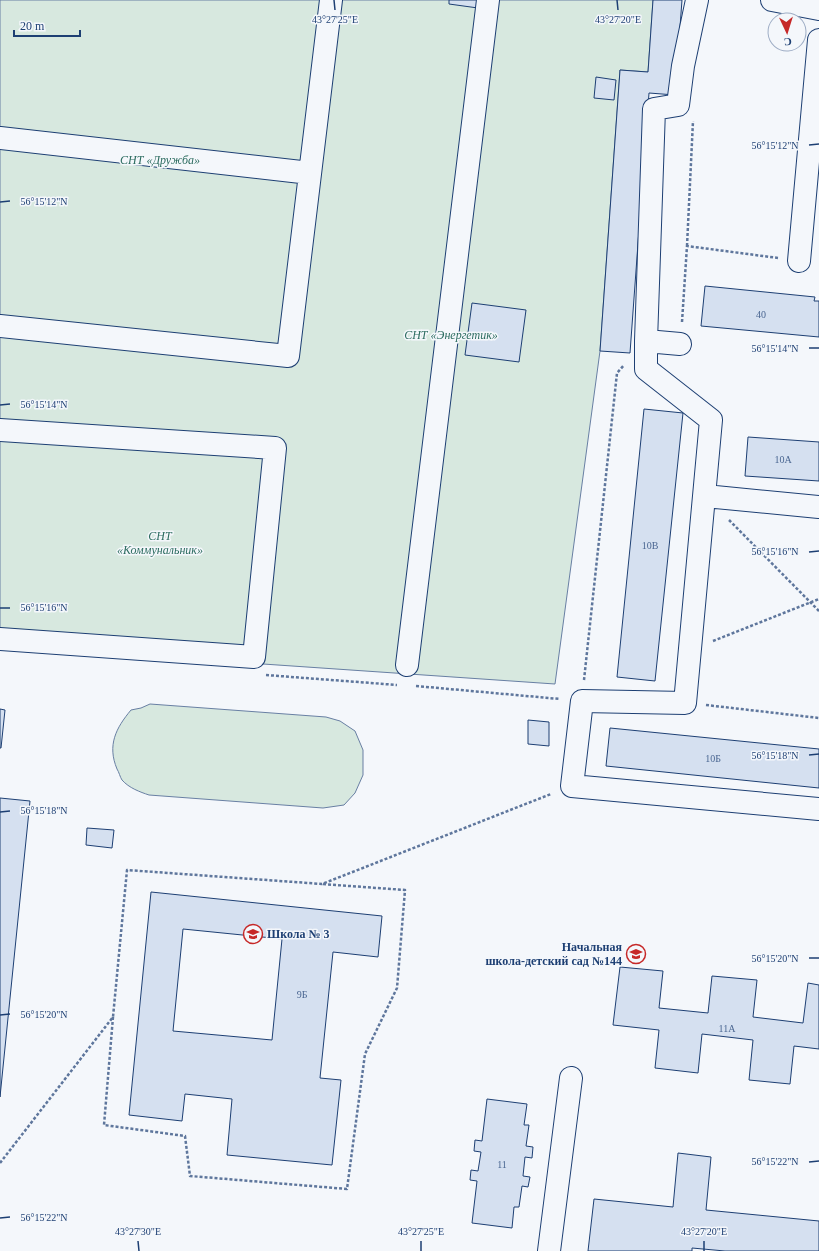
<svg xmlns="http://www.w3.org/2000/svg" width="819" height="1251" font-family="Georgia,serif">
<rect width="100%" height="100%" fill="#f4f7fb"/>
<path fill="#d7e8df" stroke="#687fa3" d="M0,0h653l-5,72 -28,-2 -20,281 -45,333 -555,-38z
M150,704l176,13 14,4 15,10 8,19v25l-8,18 -11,12 -21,3 -174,-13c-9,-3 -20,-7 -27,-15 -2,-3 -3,-8 -5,-11 -10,-24 -1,-41 14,-59l10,-2z"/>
<path fill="#d5e0f0" stroke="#1d3f73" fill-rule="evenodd" d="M449,0h30l-1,8 -29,-4z
M653,0h29l-7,95 -26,-2 -19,260 -30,-2 20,-281 28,2z
M596,77l20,3 -2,20 -20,-2z
M705,286l110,11 -1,4h5v36l-118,-11z
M472,303l54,7 -7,52 -54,-7z
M644,409l39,4 -28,268 -38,-4z
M748,437l71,5v39l-74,-5z
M0,709l5,1 -4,38h-1z
M528,720l21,2v24l-21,-2z
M610,728l209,21v39l-213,-22z
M0,798l30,3 -30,296z
M87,828l27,2 -2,18 -26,-3z
M151,892l231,24 -4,41 -45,-5 -13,126 21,2 -9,85 -105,-10 5,-56 -47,-5 -3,27 -53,-6zM183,929l99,10 -10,101 -99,-9z
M620,967l43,4 -4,37 49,5 4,-37 45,4 -4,37 50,6 5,-40 11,2v64l-25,-3 -4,38 -41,-4 4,-40 -51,-6 -4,39 -43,-5 4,-38 -46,-5z
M487,1099l40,5 -3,21h5l-3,21 7,1 -1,11 -7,-1 -2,19 7,1 -2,10 -6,-1 -3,21h-5l-2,21 -40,-5 5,-42 -7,-1 1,-10 7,1 3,-19 -7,-1 1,-11 7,1z
M678,1153l33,4 -5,53 113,11v30h-94l-33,-3v3h-104l6,-52 79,8z"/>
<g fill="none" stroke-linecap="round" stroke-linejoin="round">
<g stroke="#1d3f73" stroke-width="24">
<path id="minor" d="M772,0l47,9
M0,138l310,35
M799,261l20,-221
M0,326l288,30 43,-356
M646,341v28l65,51 -26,283 -103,-2 -10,85 247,23
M680,344l-34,-3 8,-232 24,-4 5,-39 14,-66
M0,430l275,18 -21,209 -254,-18
M705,496l114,11
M407,665l81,-665
M549,1251l22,-173"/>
</g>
<path stroke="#5e769c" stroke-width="2.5" stroke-dasharray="3 2" stroke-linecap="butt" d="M687,246l6,-125
M682,322l5,-76 91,12
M729,520l90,91
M713,641l106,-42
M266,675l131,10
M584,680l33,-307 7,-8
M416,686l144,13
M706,705l113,13
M113,1017l-9,108 81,11 5,40 157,13 18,-135 32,-66 8,-98 -83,-6
M0,1163l113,-146 14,-147 195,14 229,-90"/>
<use href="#minor" stroke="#f4f7fb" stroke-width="22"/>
</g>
<path fill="none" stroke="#1d3f73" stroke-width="1.5" d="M334,0l1,10M617,0l1,10M809,145l10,-1M0,202l10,-1M809,348h10M0,405l10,-1M809,552l10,-1M0,608h10M809,755l10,-1M0,812l10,-1M809,958h10M0,1015l10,-1M809,1162l10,-1M0,1218l10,-1M138,1241l1,10M421,1241v10M704,1241v10"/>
<defs>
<g id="school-ring" transform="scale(1)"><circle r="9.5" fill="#f4f7fb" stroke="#c62828" stroke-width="1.5"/><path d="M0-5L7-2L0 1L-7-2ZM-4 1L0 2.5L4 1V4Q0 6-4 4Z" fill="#c62828"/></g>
</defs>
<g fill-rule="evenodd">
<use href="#school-ring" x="253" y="934"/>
<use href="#school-ring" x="636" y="954"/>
</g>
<g text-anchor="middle" stroke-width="3" stroke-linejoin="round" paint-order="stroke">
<g font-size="10" fill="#4b6792">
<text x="761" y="318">40</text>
<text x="783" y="463">10А</text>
<text x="650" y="549">10В</text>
<text x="713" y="762">10Б</text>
<text x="302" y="998">9Б</text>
<text x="727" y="1032">11А</text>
<text x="502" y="1168">11</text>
</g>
<g font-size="12" font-style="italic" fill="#2c6c60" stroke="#f4f7fb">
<text x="160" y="164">СНТ «Дружба»</text>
<text x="451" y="339">СНТ «Энергетик»</text>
<text x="160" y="540">СНТ<tspan x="160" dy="14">«Коммунальник»</tspan></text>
</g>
<g font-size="12" font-weight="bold" fill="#1d3f73" stroke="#f4f7fb" text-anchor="start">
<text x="267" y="938">Школа № 3</text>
<text x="622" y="951" text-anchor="end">Начальная<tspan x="622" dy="14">школа-детский сад №144</tspan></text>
</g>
</g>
<g font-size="10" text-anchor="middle" fill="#1d3f73" stroke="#f4f7fb" stroke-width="3" stroke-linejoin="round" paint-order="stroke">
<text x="335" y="23">43°27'25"E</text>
<text x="618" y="23">43°27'20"E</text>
<text x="775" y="149">56°15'12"N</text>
<text x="44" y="205">56°15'12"N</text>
<text x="775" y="352">56°15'14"N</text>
<text x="44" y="408">56°15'14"N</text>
<text x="775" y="555">56°15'16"N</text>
<text x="44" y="611">56°15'16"N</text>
<text x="775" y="759">56°15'18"N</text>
<text x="44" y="814">56°15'18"N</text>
<text x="775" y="962">56°15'20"N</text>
<text x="44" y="1018">56°15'20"N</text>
<text x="775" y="1165">56°15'22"N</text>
<text x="44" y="1221">56°15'22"N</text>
<text x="138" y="1235">43°27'30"E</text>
<text x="421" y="1235">43°27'25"E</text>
<text x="704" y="1235">43°27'20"E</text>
</g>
<g transform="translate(787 32) rotate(176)"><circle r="19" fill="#f4f7fb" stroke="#9eadc5"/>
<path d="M0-3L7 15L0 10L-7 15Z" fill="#c62828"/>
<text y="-6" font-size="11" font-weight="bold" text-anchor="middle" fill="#1d3f73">С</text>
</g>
<path d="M14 30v6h66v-6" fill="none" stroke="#1d3f73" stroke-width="2"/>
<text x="20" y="30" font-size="12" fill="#1d3f73" stroke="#f4f7fb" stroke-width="3" paint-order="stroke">20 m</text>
</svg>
